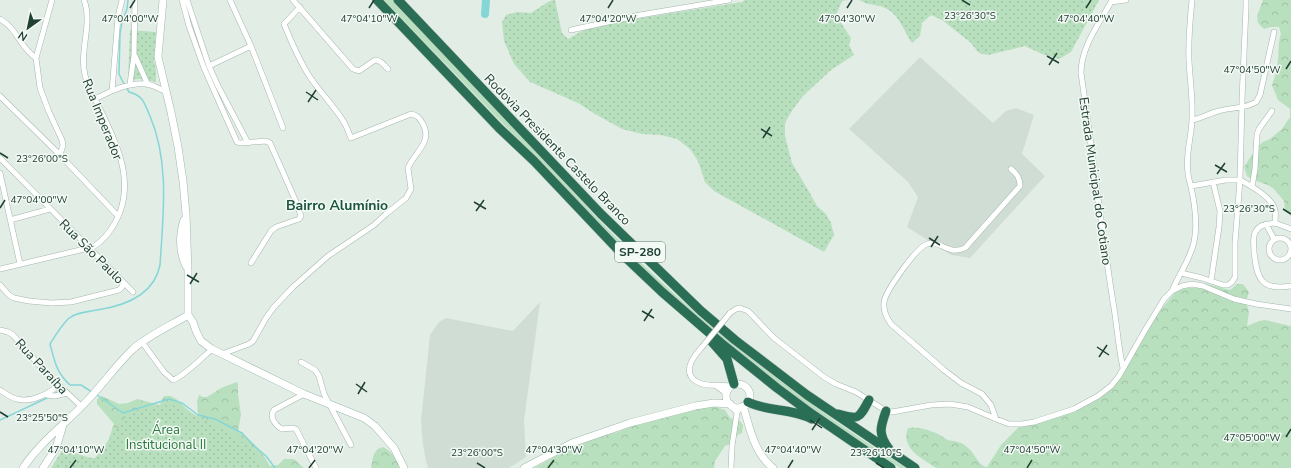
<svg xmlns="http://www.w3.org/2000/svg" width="1291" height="468" font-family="'Nunito Sans',sans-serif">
<defs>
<pattern id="forest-crowns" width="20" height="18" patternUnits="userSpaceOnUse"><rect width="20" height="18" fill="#b9e0be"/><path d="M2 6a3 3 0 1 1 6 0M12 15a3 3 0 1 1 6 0" fill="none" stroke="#9fc1a4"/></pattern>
<pattern id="park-dots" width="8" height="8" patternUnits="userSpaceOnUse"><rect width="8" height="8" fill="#b9e0be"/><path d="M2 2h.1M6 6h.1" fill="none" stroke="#9fc1a4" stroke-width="1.8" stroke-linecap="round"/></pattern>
</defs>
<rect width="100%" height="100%" fill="#e2ede6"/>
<path fill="#d0ddd5" d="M920,57l73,66 13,-12 10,-3 18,7 -12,39 23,22 -75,82 -19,-3 -44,-28 11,-30 -10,-15 -59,-53z
M540,302l-16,119 2,36 -17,11h-81l-2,-7 -3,-16 -2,-25 9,-85 9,-13 7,-4 67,13z"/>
<path fill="#b9e0be" d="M384,0h9c57,59 112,119 168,179 38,41 76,82 118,119 71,64 147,119 227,170h-6l-91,-61 -93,-71 -78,-72z"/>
<path fill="url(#forest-crowns)" d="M1263,0h28v216l-6,-5 -1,-10 -10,-12 -6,-4 -15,-5 -6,-4 -3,-9 13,-20 6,-5 7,-3 12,-10 8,-12v-8l-12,-9 -6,-15c3,-8 5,-17 6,-26 1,-9 0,-17 3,-25l-2,-7h-8l-7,2 -6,-6 -1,-7z
M1203,283l27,7 7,-6h6l6,8 -3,10 3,10 -2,14 12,-5 6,-1 26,6v142h-355c-14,-10 -36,-19 -28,-40 10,-2 21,2 30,6 3,1 7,5 10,6 9,2 13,1 20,8 7,5 10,18 19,19l14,-22 18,-18 28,-7 44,-20 32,-28 32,-55 17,-21 5,-5 10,-3h8z
M237,382l1,2v10l3,21 -3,16c14,9 24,20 32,35l8,-1 6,-6h10l10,9h-83l-108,-25 -5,-2 6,-17 -17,-20v-5l5,-3 17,8 9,-1 9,-4 23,6 3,-8c10,-5 17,6 24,12 3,3 7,5 10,7l1,-2 -1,-13 2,-6 4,2h4l14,-9z
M698,407h18l9,3 5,8 10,3 3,4 -1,8c-5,2 -7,3 -6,9l-11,4 -10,15 -1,7h-180l37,-20 28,-11 19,-5 17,-7z
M383,447c9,4 13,13 19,21h-31c2,-10 2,-19 12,-21z"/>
<path fill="url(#park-dots)" d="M553,0h2l7,33 6,6 23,-13 151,-24 3,-2h104l-7,1 -5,12 4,10 10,15 -2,7 5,10 -23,15 -28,26 -10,13 -8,14v13l7,27 15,25 10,18 9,8 5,9 3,12 -10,17 -110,-61 -9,-9 -7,-21 -8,-12 -13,-10 -16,-4 -19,-1 -20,-5 -27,-15 -17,-11 -48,-21 -16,-18 -10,-23 -2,-19 4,-7 11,-3 14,1 17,-11z
M859,0h240l-28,52 -12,7 -17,-5 -17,-8 -37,9 -9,-2 -9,-11 -28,-22 -11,-5 -9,8 -2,13 -8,7c-9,-13 -13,-30 -29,-36 -5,-2 -10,-2 -15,-3 -3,-1 -6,-3 -9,-4z
M130,30l26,2 -2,29 2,9v12l-16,-3 -12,1z
M173,405l14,8 22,9 22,12 22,16 7,18h-209l12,-19c12,1 20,9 32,9l33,-43 29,-9z"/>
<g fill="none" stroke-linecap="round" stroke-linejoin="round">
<path stroke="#85d6d7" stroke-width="1.5" d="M124,84l-5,-10 1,-40 2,-12 5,-13 1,-9
M92,392l-11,-7h-11c-14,-13 -15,-23 -20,-41 5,-8 11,-18 18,-25 8,-7 20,-7 29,-9 27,-4 57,-14 63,-45 3,-49 10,-102 -10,-149 -6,-13 -6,-20 -21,-24l-3,-5
M54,394l7,-4
M97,395l26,18 46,-14 13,4 16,12 17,4 27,14 11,12 13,11 9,12
M0,420l49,-23"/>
<path stroke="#85d6d7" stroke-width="8" d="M485,14l1,-14"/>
<g stroke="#a4b6ad" stroke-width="6">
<path id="street" d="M52,0l-16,58 4,30 9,24 13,28 1,5 -3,10
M182,0l7,26 15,42 33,74 3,1 26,-2 4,2 27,61 4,12 -2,3 -23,8 -5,4 -20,32
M187,0l22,66 9,20 30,57
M230,0l21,46 32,82
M293,0l60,69 6,2 16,-11c6,0 9,5 13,9
M1112,0c-12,23 -31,46 -31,73 11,76 20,153 32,229 4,22 5,44 10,66
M1246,0v8c-3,57 -5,114 -6,172 11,6 32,17 35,30 1,4 0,9 0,13l16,6
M1111,2l15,-2
M0,19c18,10 19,28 36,39
M571,30l69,-15 89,-15
M135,56l13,29
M209,66l42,-20
M130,84l4,-29 1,-55
M112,91l6,-74 4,-17
M0,96l60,59 58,61
M95,99c16,-8 33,-17 52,-15 6,1 12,5 18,7
M1192,120c10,-2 18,-7 27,-9 12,-4 26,-2 37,-9l4,-7 14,-63
M0,158l133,134
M0,173l20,91
M1252,187l3,-18 2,-35 2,-5 13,-18
M10,220l40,-11
M1275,223c-7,1 -15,1 -19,8 -4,5 -2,14 -2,21 3,27 7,39 37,34
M1266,224l8,15
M1269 249a11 11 0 1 1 22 0a11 11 0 1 1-22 0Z
M0,269l93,-22c13,-8 21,-20 27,-35 14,-38 -7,-76 -23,-109 -5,-9 -10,-18 -12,-28 -6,-25 8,-51 -1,-75
M1181,273l21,5 21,7h5l4,-3 3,-5v-34l5,-63h-14l-35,6
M1211,281l8,-54 1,-16 -7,-29
M0,285l9,10 5,3 15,3 22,2 20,-1 48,-12 3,-3 1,-4
M1172,291c7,-17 18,-31 22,-49 4,-18 1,-37 -3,-55 -1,-5 -3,-9 -3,-14 -3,-19 4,-37 4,-55 1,-19 -2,-38 -3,-57 -1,-20 1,-41 3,-61
M730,313l6,-4 4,-1 8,3 26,27 50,39 12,7 20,8 30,19 6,1 39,-7 19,-1 18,3 28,12 13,5h13l12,-2 40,-13 24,-13 13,-10 8,-10 25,-44 20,-33 8,-8 10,-5 10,-2 11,2 31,13 22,5 35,5
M0,330l8,2 5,3 34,39 35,33
M142,342l22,30 9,8c10,-3 30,-23 39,-31
M702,347c-4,5 -11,12 -12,19 -4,15 13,20 25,19
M222,354l27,-10 4,-3 13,-23 8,-11 19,-20 35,-31 46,-31 12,-11 20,-16 5,-9 -3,-21c6,-15 25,-26 15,-44 -3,-5 -5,-9 -12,-10l-60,24c-2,-5 -4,-10 -6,-14 -10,-18 -26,-32 -37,-50 -10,-16 -17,-33 -24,-50l16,-17
M301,362l14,8 4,6 5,18 27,51
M0,390c6,4 11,8 17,9 14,4 31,-5 42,-14
M726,393l-11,-8 16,1
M304,394l-30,16c-5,7 1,15 8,19l11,-1 3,1 20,39
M46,395l9,1 12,-3
M732,406l5,7 2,-6
M996,419l-5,-14 -9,-11 -21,-11 -17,-13 -53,-46c-5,-7 -8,-13 -7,-22 2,-12 33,-55 43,-58 14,-5 19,12 38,4l55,-62c0,-8 -3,-12 -9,-17
M731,468l1,-22 5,-33"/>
</g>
<g stroke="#9fbaad" stroke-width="8">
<path id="secondary" d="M163,0l-5,57 13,55 7,35 5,34 3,33 2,57v44l5,7 3,9 5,10 11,8 92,45 60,24 11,8 19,22 10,20
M184,220c-5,16 -5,31 2,46
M726 396a12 12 0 1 1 24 0a12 12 0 1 1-24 0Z
M743,406c7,22 11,47 30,62
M23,468c15,-23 37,-40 57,-60 19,-18 34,-41 53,-59 16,-14 37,-23 55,-34
M43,468l13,-20 7,-23
M524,468l48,-25 58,-20 65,-17 19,-3 16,1"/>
</g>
<g stroke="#c1cac6" stroke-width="10">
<path id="highway" d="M377,0l122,128 35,33 90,95 38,36 59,51 56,45 35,26 79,54
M398,0l203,214 100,97 34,29 72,55 108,73
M712,342l15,17 7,25
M748,402c20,10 44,6 64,17
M886,411c-6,17 -8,23 3,38
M838,414c21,6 21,5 31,-14"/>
</g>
<use href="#street" stroke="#fff" stroke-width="5"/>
<use href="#secondary" stroke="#fff" stroke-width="7"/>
<use href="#highway" stroke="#2a6e56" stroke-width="9"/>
<g stroke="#a4b6ad" stroke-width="6" stroke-linecap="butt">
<path id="street-bridge" d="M702,347l28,-34"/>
</g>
<use href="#street-bridge" stroke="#fff" stroke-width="5"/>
</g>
<path fill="none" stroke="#204033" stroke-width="1.5" d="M962,0l8,5M130,8l5,-8M369,8l5,-8M608,8l5,-8M847,8l5,-8M1086,8l5,-8M1047,56l12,7M1049,65l8,-12M1286,69l5,-8M306,92l12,8M308,102l8,-12M761,129l11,7M763,138l7,-11M0,153l8,5M1215,165l12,7M1217,174l8,-11M474,202l12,7M0,208l5,-8M1283,209l8,5M476,211l8,-11M929,238l11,7M931,247l7,-11M187,275l12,7M190,284l7,-11M642,311l12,7M644,321l8,-12M1097,347l12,8M1099,357l8,-12M356,384l11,8M358,394l7,-12M0,412l8,5M810,420l12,8M812,430l8,-12M1286,437l5,-8M477,463l8,5M876,463l8,5M70,468l6,-8M309,468l6,-8M548,468l6,-8M788,468l5,-8M1027,468l5,-8"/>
<g text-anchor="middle" stroke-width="3" stroke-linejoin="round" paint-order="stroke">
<rect fill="#f3f9f5" stroke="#5f786d" stroke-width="1" x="615" y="242" width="50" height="20" rx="3"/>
<g font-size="12" font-weight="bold" fill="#204033">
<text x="640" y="256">SP-280</text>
</g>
<g font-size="13" fill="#204033" stroke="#f3f9f5">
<text transform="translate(103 119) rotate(68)" y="5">Rua Imperador</text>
<text transform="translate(558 149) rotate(46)" y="5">Rodovia Presidente Castelo Branco</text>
<text transform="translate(1096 181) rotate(82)" y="5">Estrada Municipal do Cotiano</text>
<text transform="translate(92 251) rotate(45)" y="5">Rua São Paulo</text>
<text transform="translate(42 366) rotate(47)" y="5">Rua Paraíba</text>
</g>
<g font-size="13" fill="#277a3b" stroke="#f3f9f5">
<text x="166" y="434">Área<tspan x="166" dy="15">Institucional II</tspan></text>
</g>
<g font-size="14" font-weight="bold" fill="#1a543d" stroke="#f3f9f5">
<text x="337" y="210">Bairro Alumínio</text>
</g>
</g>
<g font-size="10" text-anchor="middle" fill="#204033" stroke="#f3f9f5" stroke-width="3" stroke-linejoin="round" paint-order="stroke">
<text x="970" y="19">23°26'30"S</text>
<text x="130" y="22">47°04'00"W</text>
<text x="369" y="22">47°04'10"W</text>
<text x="608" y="22">47°04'20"W</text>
<text x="847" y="22">47°04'30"W</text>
<text x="1086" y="22">47°04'40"W</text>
<text x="1252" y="73">47°04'50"W</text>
<text x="42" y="162">23°26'00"S</text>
<text x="39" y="203">47°04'00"W</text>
<text x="1249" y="212">23°26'30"S</text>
<text x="42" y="421">23°25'50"S</text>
<text x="1252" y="441">47°05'00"W</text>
<text x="76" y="453">47°04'10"W</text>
<text x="315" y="453">47°04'20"W</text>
<text x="554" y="453">47°04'30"W</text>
<text x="793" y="453">47°04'40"W</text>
<text x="1032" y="453">47°04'50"W</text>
<text x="477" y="456">23°26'00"S</text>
<text x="876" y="456">23°26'10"S</text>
</g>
<g transform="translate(28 28) rotate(213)" stroke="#f3f9f5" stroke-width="3" paint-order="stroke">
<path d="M0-3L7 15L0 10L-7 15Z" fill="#204033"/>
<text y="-6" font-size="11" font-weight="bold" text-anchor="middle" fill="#204033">N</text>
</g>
</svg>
